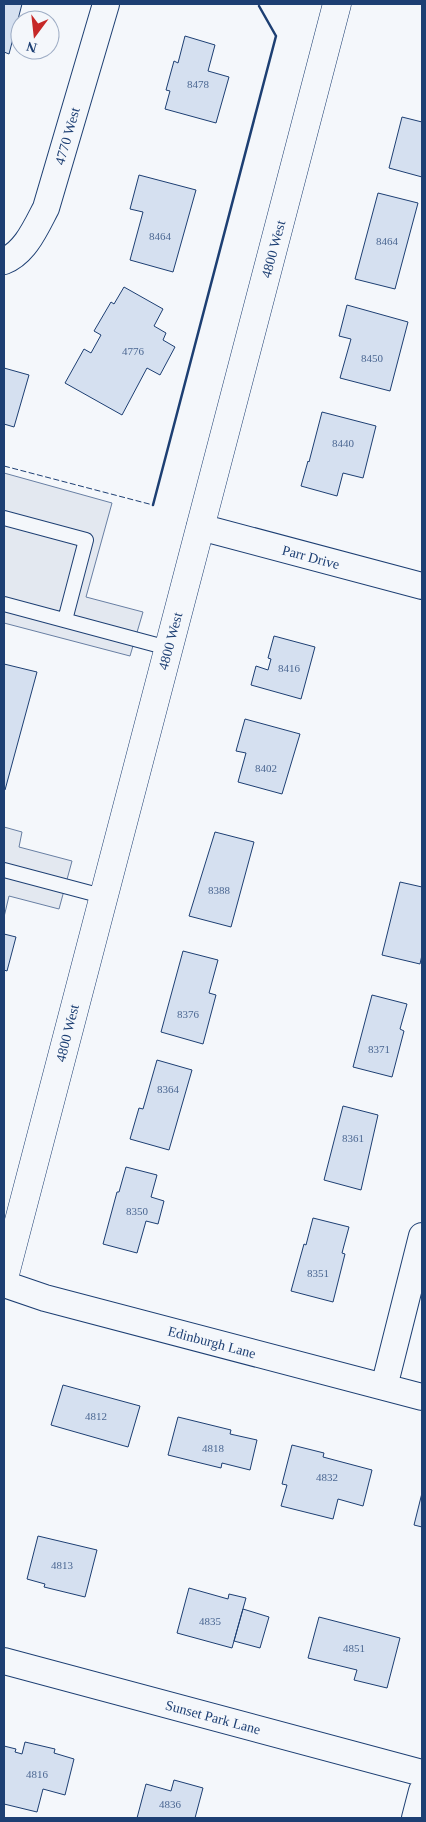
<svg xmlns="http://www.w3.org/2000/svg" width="426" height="1822" font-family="Georgia,serif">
<rect width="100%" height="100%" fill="#f4f7fb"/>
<path fill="#e3e8f0" stroke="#687fa3" d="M4,473l108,30 -26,94 57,15 -13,44 -126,-33z
M4,827l18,5 -3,15 53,14 -13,48 -50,-13 -5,21z"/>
<path fill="#d5e0f0" stroke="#1d3f73" d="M4,4h18l-13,50 -5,-2z
M185,36l30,9 -7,26 21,6 -13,46 -51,-14 5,-18 -4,-1 8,-29 4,2z
M402,117l20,5v55l-33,-9z
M139,175l57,15 -23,82 -43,-12 13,-48 -13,-3z
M378,193l40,10 -23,86 -40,-10z
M124,287l39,22 -9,17 12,7 -3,7 12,7 -15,28 -13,-7 -25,47 -57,-32 19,-34 7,4 10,-18 -7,-4 17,-29 3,2z
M347,305l61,17 -18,69 -50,-13 11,-39 -12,-3z
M4,368l25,7 -15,52 -10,-3z
M322,412l54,14 -13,52 -20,-5 -6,23 -36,-10 7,-25 1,1z
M274,636l41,11 -14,52 -50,-14 5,-19 12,4 3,-11 -3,-1z
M4,664l33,8 -32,118 -1,-1z
M245,719l55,15 -18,60 -44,-12 8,-29 -10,-2z
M215,832l39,10 -23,85 -42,-11z
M400,882l22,5v68l-2,9 -38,-9z
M4,934l12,3 -9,34 -3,-1z
M183,951l35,9 -9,33 7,2 -13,49 -42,-12z
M372,995l35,9 -7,25 4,2 -12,46 -39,-10z
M157,1060l35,10 -23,80 -39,-11 9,-31 4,1z
M343,1106l35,9 -17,75 -37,-10z
M126,1167l31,8 -6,22 13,4 -6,23 -12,-3 -9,32 -34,-9 14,-52h2z
M313,1218l36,9 -7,26 3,1 -12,48 -42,-11 13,-47 2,1z
M63,1385l77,21 -12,41 -77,-22z
M178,1417l53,13 -1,4 27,6 -7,30 -28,-7 -1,5 -53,-13z
M292,1445l32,8 -1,4 49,13 -9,36 -25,-7 -5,20 -52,-13 6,-21 -5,-1z
M422,1493v34l-8,-2z
M38,1536l59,14 -12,47 -41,-10 1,-3 -18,-5z
M189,1588l39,11 1,-5 17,4 -14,50 -55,-15z
M243,1609l26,8 -9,31 -26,-7z
M319,1617l81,21 -13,50 -33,-8 3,-10 -49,-12z
M25,1742l30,7 -1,4 20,6 -9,36 -22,-6 -6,23 -33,-8v-58l12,3 -1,3 7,2z
M174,1780l29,8 -8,30h-58l9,-34 25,7z"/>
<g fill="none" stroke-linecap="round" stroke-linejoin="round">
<g stroke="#1d3f73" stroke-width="16">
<path id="service" d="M4,518l82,22 -21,80
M4,604l164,44
M4,870l98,26"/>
</g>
<g stroke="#1d3f73" stroke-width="28">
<path id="minor" d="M4,261c21,-8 32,-34 42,-53l60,-204
M200,527l222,59
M4,1284l41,14 377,99
M384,1387l38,-151
M4,1661l418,112
M415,1818l7,-27"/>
</g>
<g stroke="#1d3f73" stroke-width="29">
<path id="tertiary" d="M4,1278c109,-425 222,-849 333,-1274"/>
</g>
<use href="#service" stroke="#f4f7fb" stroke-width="14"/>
<use href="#minor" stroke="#f4f7fb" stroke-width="26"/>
<use href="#tertiary" stroke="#f4f7fb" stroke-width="28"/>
<path stroke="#1d3f73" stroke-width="1" stroke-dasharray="6 2.5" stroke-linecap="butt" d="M4,466l149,39"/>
<path stroke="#1d3f73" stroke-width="2.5" d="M153,505l123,-469 -17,-30"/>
</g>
<g text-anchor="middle" stroke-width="4" stroke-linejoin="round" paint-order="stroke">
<g font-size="11" fill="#4b6792">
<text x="198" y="88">8478</text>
<text x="160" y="240">8464</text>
<text x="387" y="245">8464</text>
<text x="133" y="355">4776</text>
<text x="372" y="362">8450</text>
<text x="343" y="447">8440</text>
<text x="289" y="672">8416</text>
<text x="266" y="772">8402</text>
<text x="219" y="894">8388</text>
<text x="188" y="1018">8376</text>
<text x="379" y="1053">8371</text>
<text x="168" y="1093">8364</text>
<text x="353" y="1142">8361</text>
<text x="137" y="1215">8350</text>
<text x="318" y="1277">8351</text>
<text x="96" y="1420">4812</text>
<text x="213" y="1452">4818</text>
<text x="327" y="1481">4832</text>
<text x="62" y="1569">4813</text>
<text x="210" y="1625">4835</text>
<text x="354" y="1652">4851</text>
<text x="37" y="1778">4816</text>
<text x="170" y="1808">4836</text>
</g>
<g font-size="14" fill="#1d3f73" stroke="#f4f7fb">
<text transform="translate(67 136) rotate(-74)" y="5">4770 West</text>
<text transform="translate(273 249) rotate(-75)" y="5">4800 West</text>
<text transform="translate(311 557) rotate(15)" y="5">Parr Drive</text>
<text transform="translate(170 641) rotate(-75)" y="5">4800 West</text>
<text transform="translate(67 1033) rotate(-76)" y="5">4800 West</text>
<text transform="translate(212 1342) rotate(15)" y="5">Edinburgh Lane</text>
<text transform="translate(213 1717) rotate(15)" y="5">Sunset Park Lane</text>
</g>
</g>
<rect width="426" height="1822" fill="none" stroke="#1d3f73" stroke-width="10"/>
<g transform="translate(35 35) rotate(195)"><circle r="24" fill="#f4f7fb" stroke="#9eadc5"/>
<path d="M0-4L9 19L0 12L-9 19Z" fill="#c62828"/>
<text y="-8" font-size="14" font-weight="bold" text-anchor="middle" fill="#1d3f73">N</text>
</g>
</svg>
